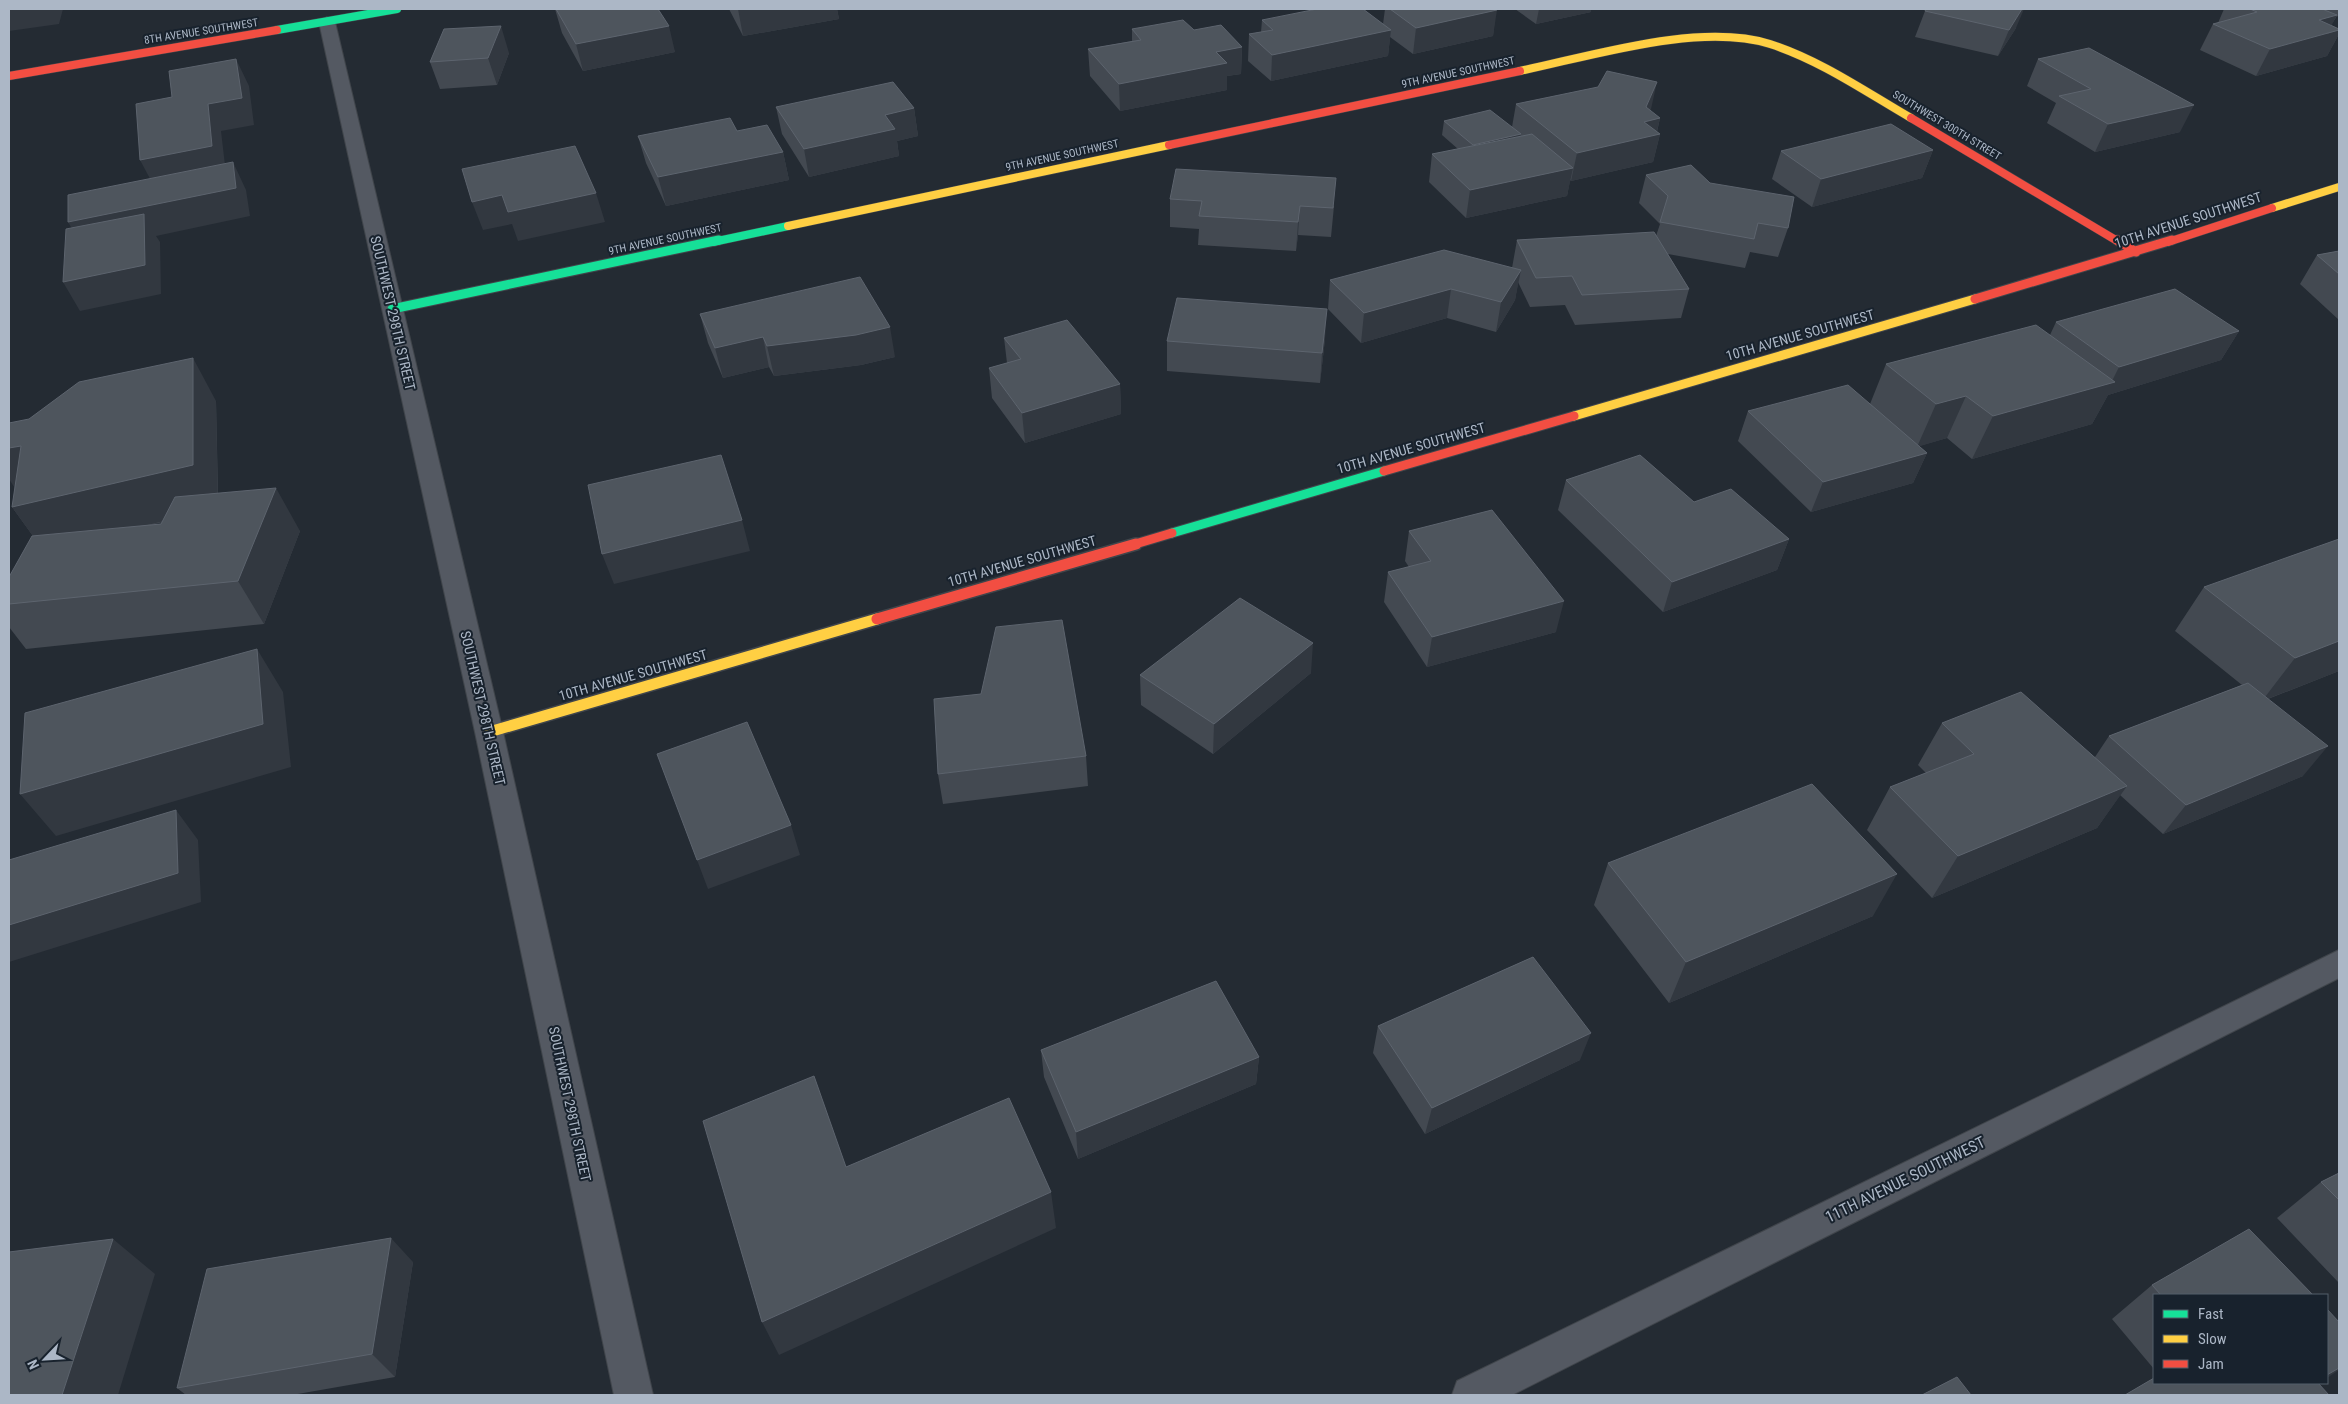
<svg xmlns="http://www.w3.org/2000/svg" width="2348" height="1404" font-family="'Roboto Condensed',sans-serif">
<rect width="100%" height="100%" fill="#242b33"/>
<g fill="none" stroke-linecap="round" stroke-linejoin="round">
<g stroke="#40454b" stroke-width="2">
<path id="street" d="M327,17l8,5 168,710 150,663h-39l-139,-663 -156,-710z
M2339,950v28l-827,417h-60l5,-14z"/>
</g>
<g stroke="#40454b" stroke-width="9">
<path id="fast-far1" d="M277,30l120,-21
M713,242l75,-16"/>
</g>
<g stroke="#40454b" stroke-width="11">
<path id="fast" d="M392,309l327,-69
M1172,533l212,-62"/>
</g>
<g stroke="#40454b" stroke-width="9">
<path id="slow-far2" d="M1520,71c72,-15 179,-49 250,-27 50,16 96,48 141,74
M2272,208l67,-21
M788,226l381,-81"/>
</g>
<g stroke="#40454b" stroke-width="11">
<path id="slow-far1" d="M1574,416l401,-117"/>
</g>
<g stroke="#40454b" stroke-width="14">
<path id="slow" d="M489,732l388,-113"/>
</g>
<g stroke="#40454b" stroke-width="9">
<path id="jam-far2" d="M9,76l268,-46
M1911,118l208,124
M1169,145l351,-74
M2168,242l104,-34"/>
</g>
<g stroke="#40454b" stroke-width="11">
<path id="jam-far1" d="M2117,240l19,12
M1975,299l197,-59
M1384,471l190,-55
M1132,545l40,-12"/>
</g>
<g stroke="#40454b" stroke-width="14">
<path id="jam" d="M877,619l259,-75"/>
</g>
<use href="#street" fill="#545962" fill-rule="evenodd"/>
<use href="#fast-far1" stroke="#16e098" stroke-width="8"/>
<use href="#fast" stroke="#16e098" stroke-width="9"/>
<use href="#slow-far2" stroke="#ffcf43" stroke-width="8"/>
<use href="#slow-far1" stroke="#ffcf43" stroke-width="9"/>
<use href="#slow" stroke="#ffcf43" stroke-width="11"/>
<use href="#jam-far2" stroke="#f24e42" stroke-width="8"/>
<use href="#jam-far1" stroke="#f24e42" stroke-width="9"/>
<use href="#jam" stroke="#f24e42" stroke-width="11"/>
</g>
<path fill="#434951" fill-rule="evenodd" d="M555,9h103l17,43 -92,19 -21,-38z
M729,9h108l2,10 -96,17z
M1385,9h111l-3,27 -80,18 -23,-17 -2,19 -117,25 -23,-20 1,-27 12,-2 1,-12 121,4z
M1515,9h76v3l-55,12z
M2224,9h115v8l-2,-1 -6,9 8,4v5l-12,22 -71,20 -56,-26 13,-26 5,-1z
M1925,11l91,17 -18,28 -83,-19z
M1132,29l62,1 48,17 -1,27 -14,2v14l-107,21 -30,-35 -2,-27 44,-8z
M509,53l-12,32 -57,4 -10,-27z
M2038,59l142,73 -85,20 -48,-29 9,-20 -29,-17z
M1516,104l134,7 10,7 -3,14 3,2 -7,28 -82,19 -1,-1 -3,16 -101,22 -37,-36 3,-28 26,-5 -16,-14 2,-14 68,6z
M776,107l138,1 4,28 -21,5 2,15 -90,21 -27,-43z
M638,136l145,16 6,28 -123,26 -20,-43z
M1933,150l-11,28 -110,29 -40,-28 9,-28z
M1646,175l64,8 78,45 -10,29 -28,-5 -5,16 -77,-14 21,35 -8,29 -106,7 -10,-20 -35,2 -12,-25 -3,18 -19,32 -49,-14 -86,25 -33,-34 2,-29 182,-12 5,-28 139,-4 4,-12 -21,-21z
M1170,199l164,7 -3,31 -33,-2 -2,16 -98,-6 1,-16 -29,-2z
M2339,251v69l-39,-36 17,-29z
M700,314l195,43 -34,8 -87,11 -5,-9 -46,11 -15,-35z
M2056,322l183,9 -18,29 -113,35 -16,29 -120,35 -25,-21 -28,8 8,7 -14,30 -102,29 -73,-71 10,-30 122,-7 16,-40 164,-29z
M1004,338l116,46 1,30 -96,29 -33,-45 -3,-30 18,-5z
M1325,339l-5,44 -153,-12v-30z
M216,401l2,92 82,38 -36,93 -238,25 -17,-22v-50l24,-41 -21,-29zM163,522l-2,2 -15,2z
M1566,480l128,22 95,37 -12,31 -114,42 -105,-102z
M1409,531l147,101 -129,35 -43,-65 4,-30 21,-5 -4,-6z
M2204,587l135,84 -71,28 35,77 -140,58 -43,-39 -23,33 -165,70 -65,-68 23,-43 36,-14 -8,-8 24,-42 153,34 14,-21 133,-51 -67,-54z
M1311,673l-98,81 -72,-49 -1,-30z
M1086,756l2,30 -145,18 -5,-30z
M1608,863l265,53 -204,87 -75,-98z
M1378,1026l202,34 -155,74 -52,-81z
M1041,1050l218,7 -3,27 -178,75 -34,-82z
M2339,1173v110l-62,-65 44,-36z
M413,1262l-18,115 -103,18h-106l-9,-7z
M2152,1285l161,10h-159v74l-42,-50z"/>
<path fill="#323840" d="M9,9h54l-4,15 -50,7z
M738,9h99l2,10 -96,17z
M1539,9h52v3l-55,12z
M2022,9h2l-8,19 -18,28 11,-26z
M1497,10l-4,26 -80,18 3,-26z
M2337,15l-10,19 12,-4v4l-12,22 -71,20 14,-27 49,-29z
M501,26l8,27 -12,32 -9,-27z
M669,26l6,26 -92,19 -7,-27z
M1391,30l-3,26 -117,25 1,-26z
M1242,47l-1,27 -14,2v14l-107,21 -1,-27 97,-32z
M236,59l13,27 5,39 -33,6 5,43 -71,14 -15,-28 68,-56z
M1657,82l-6,27 -5,12 14,-3 -4,17 4,-1 -7,28 -82,19 6,-28 69,-46z
M2194,105l-14,27 -85,20 13,-28z
M914,108l4,28 -21,5 2,15 -90,21 -5,-28 81,-34z
M1521,134l-3,14 -47,11 2,-14z
M1933,150l-11,28 -110,29 9,-28z
M783,152l6,28 -123,26 -8,-29z
M233,162l13,28 4,26 -94,20 4,6 1,52 -81,17 -17,-29 22,-31 -17,-29z
M1573,168l-6,28 -101,22 4,-28z
M596,193l9,29 -87,19 -6,-17 -29,6 -11,-28 30,-7z
M1300,206l-2,29 -2,16 2,-29z
M1521,270l-6,30 -19,32 5,-30z
M1451,289l-4,29 -86,25 3,-30z
M1327,309l-2,30 -5,44 2,-30z
M890,327l5,30 -34,8 -87,11 -7,-30z
M2239,331l-18,29 -113,35 -16,29 -120,35 21,-43 118,-33 8,-16z
M763,337l6,30 -46,11 -8,-30z
M193,358l23,43 2,107 -175,42 -31,-43z
M1120,384l1,30 -96,29 -3,-30z
M1966,396l-19,42 -30,9 19,-43z
M21,446l-1,50 -11,-17v-31z
M1927,453l-14,30 -102,29 12,-30z
M276,488l24,43 -36,93 -26,-43z
M742,520l8,31 -136,33 -12,-30z
M1789,539l-12,31 -114,42 9,-30z
M1564,601l-8,31 -129,35 5,-30z
M2339,641v30l-77,30 33,-43z
M1313,643l-2,30 -98,81 1,-30z
M257,649l26,43 8,75 -235,69 -36,-42z
M2328,746l-25,30 -140,58 23,-29z
M2127,786l-30,42 -165,70 26,-42z
M176,810l22,30 3,62 -192,60v-37z
M791,825l9,30 -92,34 -11,-29z
M1897,874l-24,42 -204,87 17,-41z
M1591,1033l-11,27 -155,74 7,-26z
M1259,1057l-3,27 -178,75 -2,-27z
M1051,1192l5,36 -277,127 -17,-33z
M391,1238l22,24 -18,115 -23,-23z
M113,1239l42,35 -37,121h-56z
M2339,1368v2l-12,8v-3z"/>
<path fill="#4e555d" stroke="#5d646e" d="M556,9h102l11,17 -93,18z
M1317,9h46l28,21 -119,25 -23,-21 24,-4 -11,-10z
M1390,9h106l1,1 -81,18z
M1926,9h96l-13,21 -84,-19z
M2250,9h72l15,6 -18,5 20,9v1l-69,19 -57,-25 44,-12z
M1183,20l11,10 27,-5 21,22 -26,5 11,11 -108,21 -31,-35 53,-9 -9,-11z
M501,26l-13,32 -58,4 14,-33z
M2089,48l105,57 -86,19 -49,-28 32,-7 -53,-30z
M236,59l6,39 -34,6 4,42 -72,14 -4,-56 36,-7 -3,-26z
M1607,71l50,11 -11,25 14,11 -16,4 16,12 -83,19 -61,-49 82,-17z
M893,82l21,26 -29,7 10,14 -91,20 -28,-42z
M1490,110l31,24 -48,11 -29,-24z
M730,118l7,13 30,-6 16,27 -125,25 -20,-41z
M1891,124l42,26 -112,29 -40,-28z
M1532,134l41,34 -103,22 -38,-36z
M575,146l21,47 -88,19 -6,-17 -30,7 -10,-33z
M233,162l3,26 -168,34v-27z
M1691,165l19,18 84,14 -6,31 -30,-5 -4,16 -94,-17 8,-26 -22,-21z
M1176,169l160,9 -3,30 -33,-2 -2,16 -99,-6 3,-15 -32,-2z
M144,214l1,51 -82,17 3,-53z
M1654,232l35,57 -107,6 -10,-19 -36,2 -19,-38z
M1444,250l77,20 -20,32 -50,-13 -87,24 -34,-33z
M2339,251v23l-22,-19z
M860,277l30,50 -34,8 -89,11 -4,-9 -48,11 -15,-34z
M2175,289l64,42 -120,36 -63,-45z
M1177,298l150,11 -5,44 -155,-12z
M1067,320l53,64 -98,29 -33,-45 32,-9 -17,-21z
M2036,325l79,57 -122,34 -27,-20 -30,8 -50,-40z
M193,358v107l-181,42 9,-61 -12,2v-25l20,-4 50,-37z
M1848,385l79,68 -104,29 -75,-71z
M721,455l21,65 -140,34 -14,-69z
M1640,455l54,47 37,-13 58,50 -117,43 -106,-102z
M276,488l-38,93 -229,23v-27l23,-41 129,-12 14,-27z
M1492,510l72,91 -132,36 -44,-65 43,-11 -22,-30z
M2339,539v102l-44,17 -91,-71z
M1240,598l73,45 -99,81 -74,-49z
M1062,620l24,136 -148,18 -4,-75 47,-5 15,-67z
M257,649l6,75 -243,70 5,-81z
M2248,683l80,63 -142,59 -77,-69z
M2021,692l106,94 -169,70 -68,-69 84,-33 -32,-31z
M747,722l44,103 -94,35 -40,-106z
M1812,784l85,90 -211,88 -78,-99z
M176,810l2,63 -169,52v-65z
M1533,957l58,76 -159,75 -54,-82z
M1216,981l43,76 -183,75 -35,-82z
M814,1076l32,91 163,-69 42,94 -289,130 -59,-201z
M2339,1173v27l-18,-18z
M2249,1229l64,66h-152l-9,-10z
M391,1238l-19,116 -195,34 30,-119z
M113,1239l-51,156h-53v-143z
M2327,1309l12,13v46l-12,7z
M1957,1377l14,18h-49z
M2154,1378v5h164l11,12h-204z"/>
<g text-anchor="middle" stroke-width="4" stroke-linejoin="round" paint-order="stroke">
<g font-size="11" fill="#acb7c6" stroke="#18222d">
<text transform="translate(201 31) rotate(-9)" y="4">8TH AVENUE SOUTHWEST</text>
<text transform="translate(1458 72) rotate(-12)" y="4">9TH AVENUE SOUTHWEST</text>
<text transform="translate(1947 125) rotate(31)" y="4">SOUTHWEST 300TH STREET</text>
<text transform="translate(1062 155) rotate(-12)" y="4">9TH AVENUE SOUTHWEST</text>
<text transform="translate(665 239) rotate(-12)" y="4">9TH AVENUE SOUTHWEST</text>
</g>
<g font-size="14" fill="#acb7c6" stroke="#18222d">
<text transform="translate(2188 220) rotate(-18)" y="5">10TH AVENUE SOUTHWEST</text>
<text transform="translate(393 313) rotate(77)" y="5">SOUTHWEST 298TH STREET</text>
<text transform="translate(1800 335) rotate(-16)" y="5">10TH AVENUE SOUTHWEST</text>
<text transform="translate(1411 448) rotate(-16)" y="5">10TH AVENUE SOUTHWEST</text>
<text transform="translate(1022 561) rotate(-16)" y="5">10TH AVENUE SOUTHWEST</text>
<text transform="translate(633 675) rotate(-16)" y="5">10TH AVENUE SOUTHWEST</text>
<text transform="translate(483 708) rotate(77)" y="5">SOUTHWEST 298TH STREET</text>
<text transform="translate(570 1104) rotate(78)" y="5">SOUTHWEST 298TH STREET</text>
</g>
<g font-size="16" fill="#acb7c6" stroke="#18222d">
<text transform="translate(1905 1179) rotate(-26)" y="6">11TH AVENUE SOUTHWEST</text>
</g>
</g>
<rect width="2348" height="1404" fill="none" stroke="#acb7c6" stroke-width="20"/>
<rect x="2153" y="1294" width="175" height="90" fill="#18222d" stroke="#535e6a"/>
<rect x="2163" y="1310" width="25" height="8" fill="#16e098" stroke="#535e6a"/>
<text x="2198" y="1319" font-size="15" fill="#acb7c6">Fast</text>
<rect x="2163" y="1335" width="25" height="8" fill="#ffcf43" stroke="#535e6a"/>
<text x="2198" y="1344" font-size="15" fill="#acb7c6">Slow</text>
<rect x="2163" y="1360" width="25" height="8" fill="#f24e42" stroke="#535e6a"/>
<text x="2198" y="1369" font-size="15" fill="#acb7c6">Jam</text>
<g transform="translate(45 1359) rotate(245)" stroke="#18222d" stroke-width="4" paint-order="stroke">
<path d="M0-4L9 19L0 12L-9 19Z" fill="#acb7c6"/>
<text y="-8" font-size="14" font-weight="bold" text-anchor="middle" fill="#acb7c6">N</text>
</g>
</svg>
